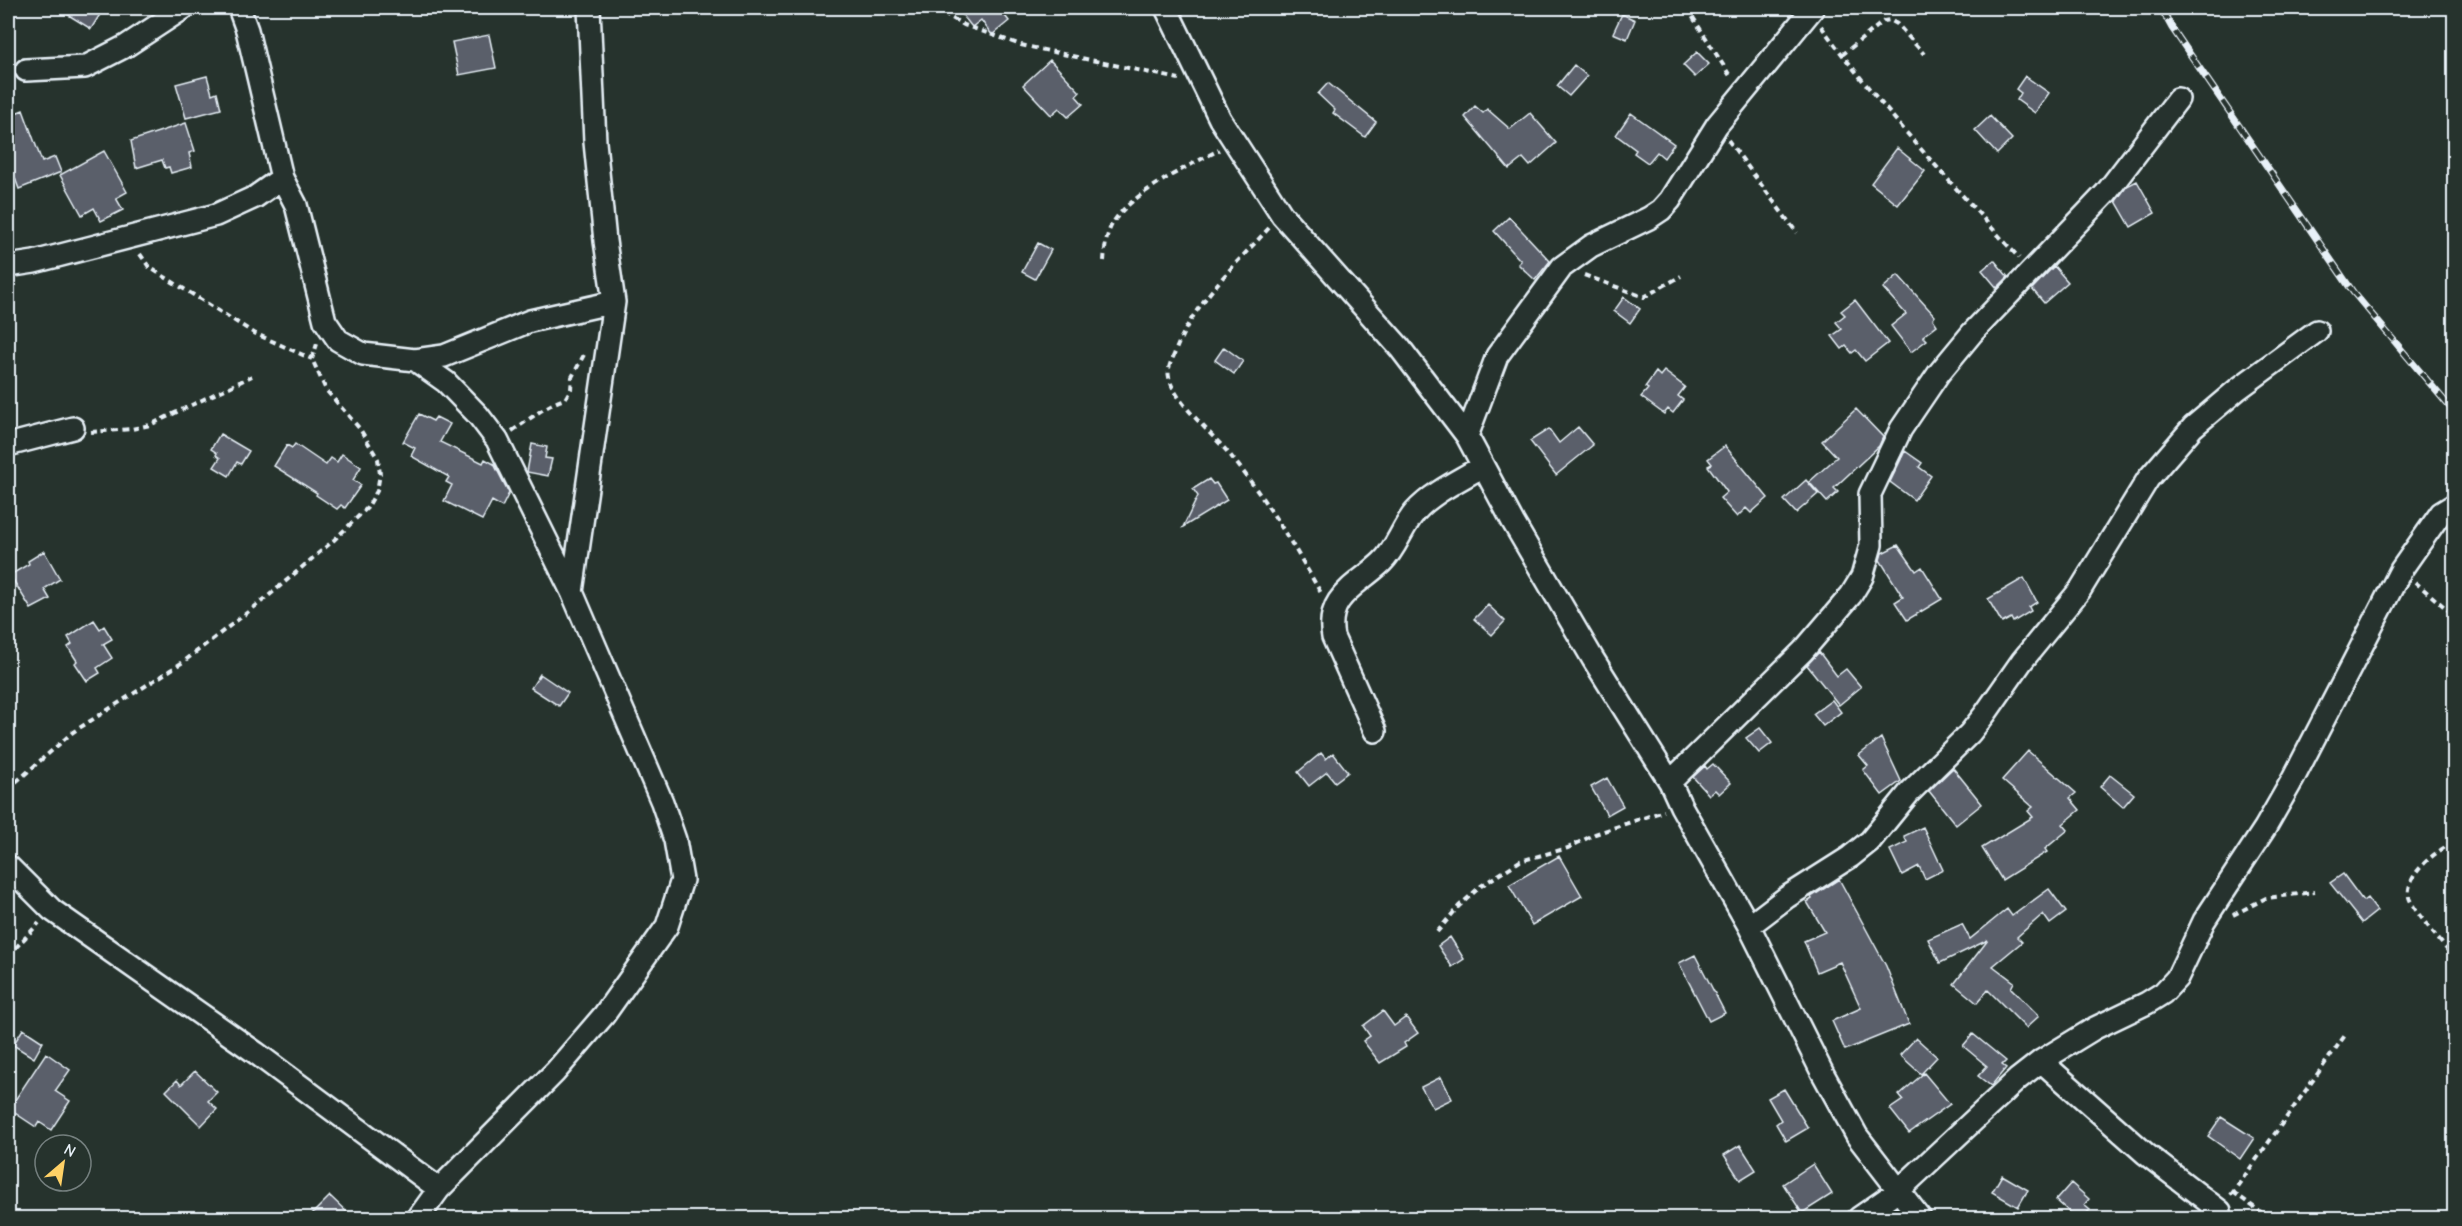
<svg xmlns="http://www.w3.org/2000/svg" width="2462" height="1226" font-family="'Comic Neue',sans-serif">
<rect width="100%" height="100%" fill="#26332d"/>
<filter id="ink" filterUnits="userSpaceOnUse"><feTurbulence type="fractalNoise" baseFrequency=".0167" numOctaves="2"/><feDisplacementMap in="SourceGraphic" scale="12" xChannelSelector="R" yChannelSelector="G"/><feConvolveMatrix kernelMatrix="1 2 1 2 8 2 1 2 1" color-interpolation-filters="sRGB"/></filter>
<g filter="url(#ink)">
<path fill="#5a5e6b" stroke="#e8f1f8" stroke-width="1.5" d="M57,8h47l-13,21z
M957,8h42l10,13 -17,14 -11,-15 -9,7z
M1622,14l13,6 -8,19 -14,-6z
M489,35l7,33 -37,7 -7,-33z
M1697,52l12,12 -14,13 -12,-12z
M1050,60l30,32 -4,4 7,8 -15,13 -9,-9 -8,7 -28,-30z
M1574,65l13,11 -18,20 -12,-10z
M207,76l5,18 5,-2 4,17 -35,9 -10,-34z
M2025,76l24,17 -14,20 -18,-13 4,-7 -5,-4z
M1328,83l48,39 -11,15 -32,-24 2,-3 -17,-16z
M1475,106l8,7 4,-4 23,20 20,-16 26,30 -26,23 -7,-8 -14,11 -44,-52z
M23,110l19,52 13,-5 6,15 -42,17 -11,-30v-43z
M1631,113l43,31 -10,14 -7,-6 -9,11 -14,-10 2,-3 -20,-15z
M1990,116l22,23 -15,15 -22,-24z
M186,123l9,28 -6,2 3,14 -21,6 -2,-6 -4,1 -3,-8 -26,8 -5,-27z
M1897,148l28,23 -27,34 -27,-22z
M104,151l23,41 -11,6 7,12 -22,11 -7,-13 -12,7 -22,-40z
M2137,181l18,32 -24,14 -15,-26 11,-15z
M1509,217l41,44 -15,19 -17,-16 3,-3 -27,-30z
M1038,243l13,7 -16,29 -13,-7z
M1994,260l14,17 -11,11 -15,-18z
M2054,266l14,16 -24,21 -12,-14z
M1898,275l37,41 -2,3 4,6 -14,11 4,4 -16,12 -20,-26 15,-12 -23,-26z
M1624,297l16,12 -10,14 -16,-12z
M1855,300l33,43 -23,18 -9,-11 -4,3 -6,-7 -4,3 -10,-13 10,-7 -6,-7 9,-7 -4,-4z
M1224,347l19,14 -9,13 -19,-14z
M1664,371l21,16 -7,9 5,4 -10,13 -5,-4 -4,5 -23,-17 7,-8 -3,-2 11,-15 4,4z
M1856,409l27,28 -4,9 -45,42 4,4 -11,10 -18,-20 28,-25 -15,-16z
M419,414l14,7 3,-4 14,7 -10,18 43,21 2,-4 9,5 15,29 -7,14 -10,-6 -10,19 -38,-19 8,-16 -6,-3 3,-5 -38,-21 4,-8 -12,-6z
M1578,427l15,18 -37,30 -26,-34 19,-12 10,14z
M220,434l29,17 -8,13 -4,-2 -8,14 -15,-9 6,-9 -4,-3 1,-2 -6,-4z
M295,444l31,21 5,-7 6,4 5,-8 19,13 -8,13 8,5 -16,23 -4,-3 -4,4 -21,-14 1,-2 -43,-27 13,-21 5,3z
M532,444l15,3 -2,11 7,1 -4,17 -21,-4z
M1725,446l43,52 -17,15 -5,-5 -9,9 -17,-19 7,-6 -19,-26 4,-2 -4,-5z
M1905,451l17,12 -3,4 12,9 -17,24 -24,-18z
M1209,479l4,5 3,-1 11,17 -44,27 15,-31 -5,-7z
M1806,480l12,14 -22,19 -12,-13z
M1898,545l18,26 6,-4 20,32 -35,21 -12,-18 8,-5 -23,-37 2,-7z
M44,551l16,28 -16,10 6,10 -19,10 -21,-34 19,-11 -1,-3z
M2024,578l13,24 -8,5 2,4 -18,11 -2,-4 -9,5 -14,-24z
M1488,605l17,16 -13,14 -18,-16z
M94,620l6,9 4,-3 8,13 -9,5 9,14 -15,10 3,5 -13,8 -12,-18 2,-2 -9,-14 4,-3 -4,-7z
M1819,652l18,24 9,-7 15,18 -22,18 -32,-40z
M540,674l28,19 -9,13 -28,-18z
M1832,700l9,12 -18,14 -10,-12z
M1760,728l12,15 -13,10 -13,-15z
M1881,738l20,43 -19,14 -19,-25 5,-4 -9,-11z
M2028,751l48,42 -6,5 10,12 -17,14 5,6 -23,19 2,3 -45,28 -20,-32 51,-31 -5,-6 5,-4 -31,-27z
M1321,753l5,6 7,-6 15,19 -13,10 -8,-10 -18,14 -11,-14z
M1713,764l18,19 -12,11 -4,-4 -6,5 -16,-18 12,-11 2,3z
M1953,768l29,36 -26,21 -27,-34z
M2110,775l24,19 -11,13 -23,-20z
M1607,778l16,28 -16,9 -16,-28z
M1923,827l20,43 -18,9 -6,-13 -17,9 -12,-25 17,-8 -3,-6z
M1559,856l23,40 -50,29 -23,-40z
M2343,874l20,27 4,-3 10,13 -15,12 -32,-40z
M1839,879l47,87 23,58 -64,26 -13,-29 29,-13 -21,-46 -23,10 -13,-31 21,-9 -18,-30 5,-3 -1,-2z
M2049,889l17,23 -16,12 -7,-10 -26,23 5,5 -29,24 21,16 -3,6 28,28 -13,12 -38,-38 -11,13 -23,-19 34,-44 -48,23 -12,-24 34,-15 8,15 37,-30 5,7z
M1450,937l14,22 -12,8 -14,-21z
M1695,955l30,58 -16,8 -30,-58z
M1383,1011l11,15 12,-9 12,16 -14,10 2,4 -26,16 -17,-22 7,-5 -7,-10z
M23,1029l20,13 -9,16 -21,-13z
M1973,1034l33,27 -4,4 4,3 -15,18 -13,-10 9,-10 -24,-20z
M1916,1038l21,19 -16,17 -21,-19z
M46,1053l24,17 -15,21 15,10 -19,29 -12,-8 -3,5 -27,-18z
M195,1071l22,21 -9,9 9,8 -16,17 -35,-35 11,-11 4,5z
M1924,1073l26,31 -41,29 -19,-24 13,-9 -4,-5z
M1441,1077l11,22 -19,9 -12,-21z
M1784,1089l24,39 -22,13 -10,-17 5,-4 -13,-22z
M2221,1117l33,21 -14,21 -32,-23z
M1740,1145l16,25 -16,10 -16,-25z
M1813,1164l19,30 -30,19 -19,-29z
M2002,1175l26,15 -10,17 -26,-15z
M2071,1183l18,16 -5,6 6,5 -9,8h-5l-20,-18z
M330,1196l23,22h-45z"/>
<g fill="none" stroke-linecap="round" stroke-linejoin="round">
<g stroke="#e8f1f8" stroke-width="26">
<path id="street" d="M239,8l8,22 35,148 14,27 29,116 13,19 25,14 52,6 29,-4 86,-35 84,-19
M1166,8l54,111 62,96 118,133 67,88 46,86 80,137 77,123 11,24 68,120 73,146 35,64 63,82
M26,70l59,-3 41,-21 58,-38
M8,266l26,-4 182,-47 39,-18 27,-19
M415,360l31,22 32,33 19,25 75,152 90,210 13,38 7,40 -15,46 -63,89 -49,57 -116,117 -21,29
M1467,436l30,-80 65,-89 29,-21 58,-28 12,-8 9,-10 47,-75 96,-117
M8,445l65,-17
M572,592l42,-290 -9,-61 -10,-99 -6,-134
M1375,731l-42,-94c-8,-41 24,-51 49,-75 14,-13 20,-35 33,-50 18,-20 45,-32 68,-46
M1670,782l133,-131 48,-56 11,-18 9,-32 -1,-51 31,-65 38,-56 33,-40 134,-140 72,-94
M8,866l44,44 204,143 183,136
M1749,926l38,-29 63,-40 20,-16 39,-48 61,-60 15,-19 37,-53 58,-71 68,-111 45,-52 45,-38 79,-58
M2041,1061l105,93 74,57
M1859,1218l39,-27 120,-112 23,-18 54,-33 52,-25 16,-10 14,-15 27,-57 61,-93 28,-49 108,-209 40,-57 13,-8"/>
</g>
<path stroke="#e8f1f8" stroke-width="4" stroke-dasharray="6 4.5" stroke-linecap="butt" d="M934,8l30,17 57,20 158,34
M1687,8l45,71
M1821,26c60,83 130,156 198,232
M1842,55l42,-34 6,-1 7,4 27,30
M1728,140l69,93
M1269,228c-36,39 -77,76 -95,127 -3,6 -7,15 -5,22 5,25 45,58 62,79 34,42 63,90 90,137
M140,254l9,13 105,66 58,26
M1104,261c1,-14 2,-28 10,-40 18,-28 76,-56 105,-71
M1584,275l60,22 37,-21
M512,431c17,-11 35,-27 53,-32l6,-10 1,-12 14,-26
M91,432l41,-3 18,-4 102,-49
M2415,582l39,33
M8,789l65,-57 110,-70 83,-64 68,-58 33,-32 10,-17 3,-17 -2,-15 -18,-30 -34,-39 -14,-31 5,-15
M2454,843c-18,7 -49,32 -45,54 2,11 37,51 45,61
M2233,915l33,-17 49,-6
M1437,932l22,-26 22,-20 39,-25 48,-13 27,-14 69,-23
M8,956l31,-33
M2233,1192l36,26
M2231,1195l115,-161"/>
<use href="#street" stroke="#26332d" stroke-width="21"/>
<g stroke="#e8f1f8" stroke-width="7">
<path id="rail" d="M2161,8l11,20 181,264 101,120"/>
</g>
<use href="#rail" stroke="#26332d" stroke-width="4.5" stroke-dasharray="14" stroke-linecap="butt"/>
</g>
</g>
<rect width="2462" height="1226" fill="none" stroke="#26332d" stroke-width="30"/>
<rect x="15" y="15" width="2432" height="1196" fill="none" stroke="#e8f1f8" stroke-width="2" filter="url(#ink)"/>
<g transform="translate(63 1163) rotate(29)"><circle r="28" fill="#26332d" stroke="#747f7e" stroke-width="1.5"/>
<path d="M0-4.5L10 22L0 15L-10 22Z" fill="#ffd166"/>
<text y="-9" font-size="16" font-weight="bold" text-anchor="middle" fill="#e8f1f8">N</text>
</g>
</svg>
